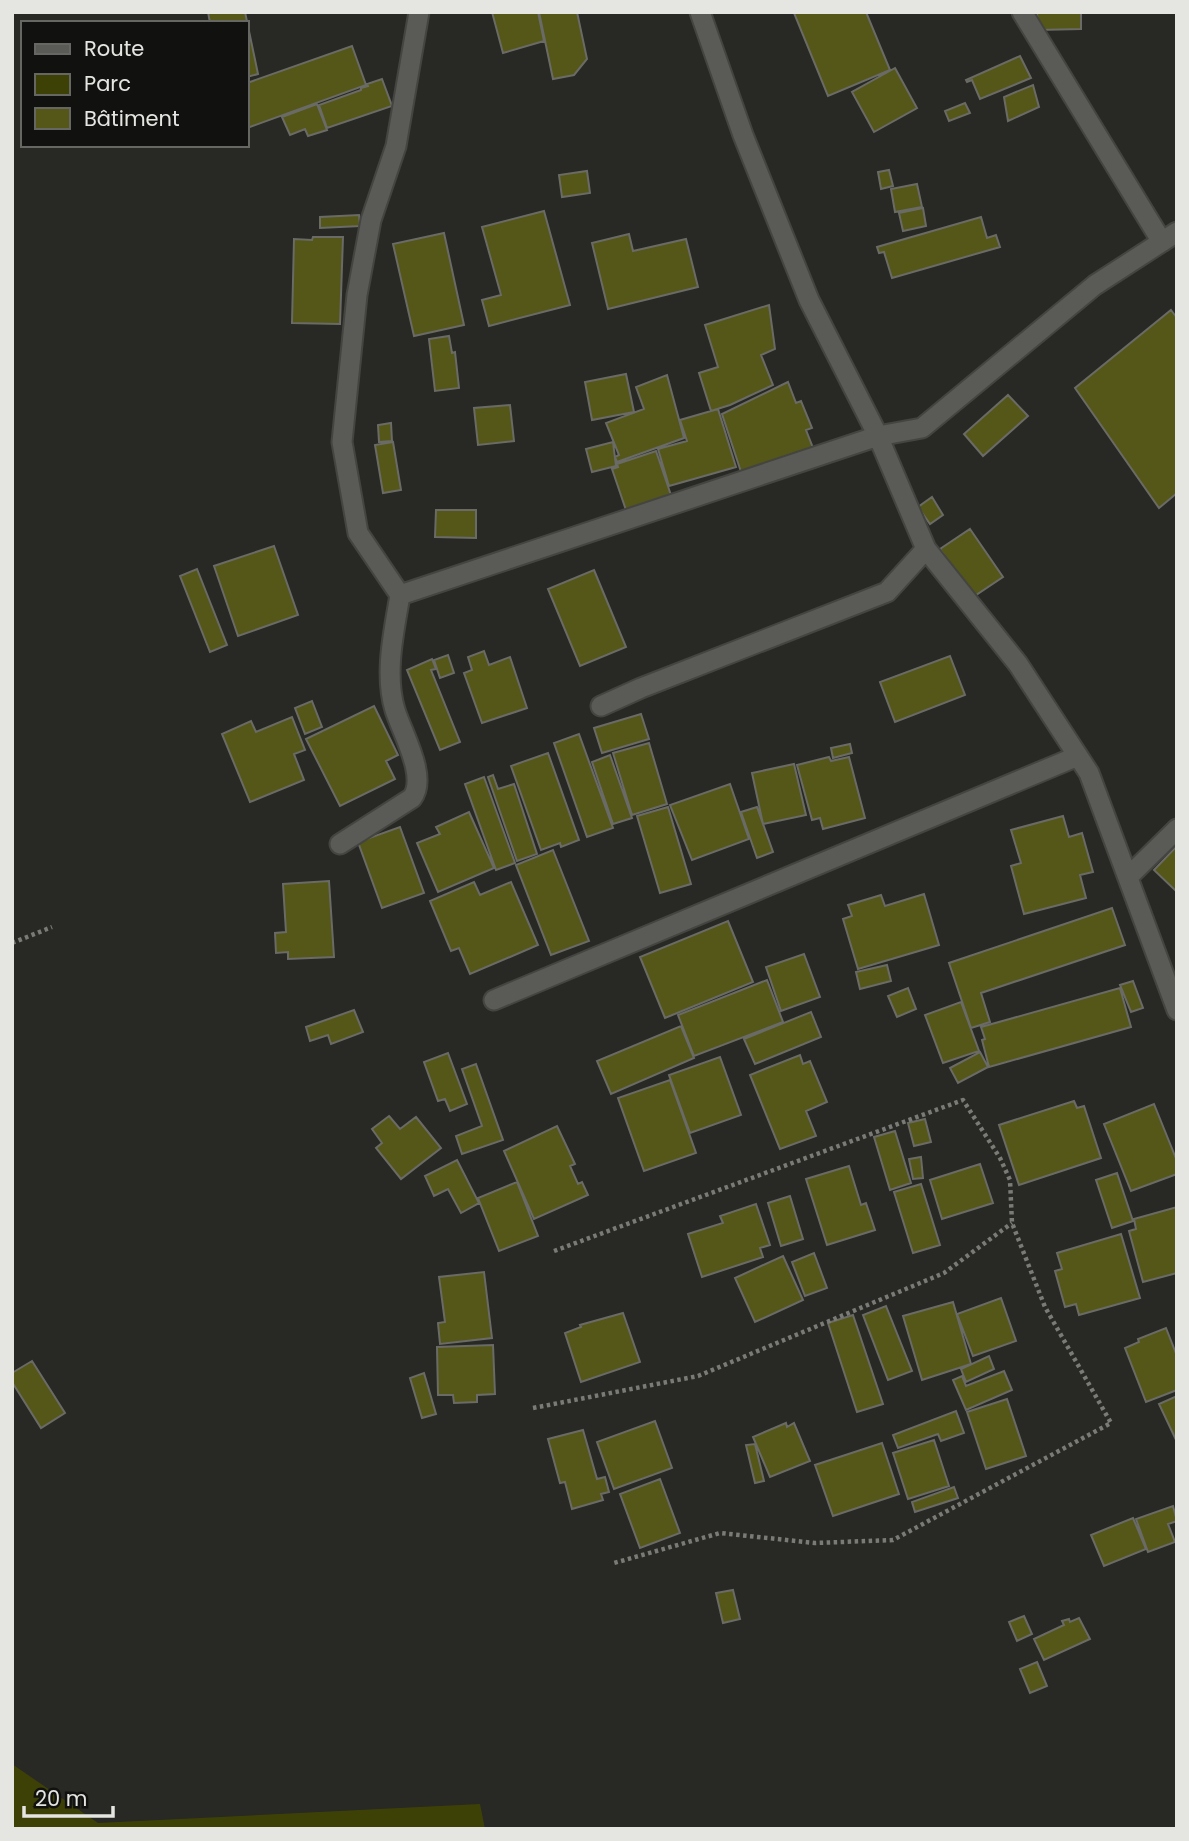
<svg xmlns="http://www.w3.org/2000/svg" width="1189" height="1841" font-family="Poppins,sans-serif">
<rect width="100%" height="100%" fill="#282824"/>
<path fill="#3e4106" d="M12,1764l86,59 382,-19 5,25h-473z"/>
<path fill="#545717" stroke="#6a6a66" stroke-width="2" d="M208,12h37l13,62 -11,3v-54h-37z
M492,12h46l6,29 -41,12z
M539,12h38l10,47 -13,16 -21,4z
M796,12h70l24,58 -62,26 -34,-83z
M1037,12h44v17l-43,1z
M352,46l14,39 -119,43v-45z
M1020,56l11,22 -51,21 -8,-19 -5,2 -1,-2z
M895,68l22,40 -43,24 -22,-40z
M382,79l10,27 -65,22 -8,-23 42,-15v-2l7,-2 -1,-2z
M1033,85l6,22 -31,14 -4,-24z
M965,103l5,10 -21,8 -4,-10z
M317,104l10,26 -19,6 -3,-7 -15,6 -8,-18z
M889,170l4,16 -12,3 -3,-17z
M587,171l3,22 -28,4 -3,-22z
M917,184l5,23 -27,5 -4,-23z
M923,208l3,18 -23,5 -4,-18z
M544,211l26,94 -81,21 -7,-26 19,-5 -19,-68z
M359,215l1,11 -40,2v-11z
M981,217l6,21 9,-3 4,12 -108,31 -8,-26 -5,1 -2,-6z
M444,233l20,92 -50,11 -21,-92z
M629,234l4,17 53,-12 12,48 -90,22 -16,-66z
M313,237h30l-3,87 -48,-1 2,-84 18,1z
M769,305l6,44 -14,6 12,30 -43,20 -19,6 -12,-38 19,-6 -13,-42z
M1171,310l6,8v175l-18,15 -84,-120z
M449,336l3,17 3,-1 4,36 -24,3 -6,-52z
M626,374l8,38 -42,8 -7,-38z
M667,375l17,63 -67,24 -2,-5 4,-2 -13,-32 38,-14 -8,-22z
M788,382l8,21 5,-2 11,27 -6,2 9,23 -71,28 -22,-67z
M1008,395l20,21 -45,40 -19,-22z
M510,405l4,36 -36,4 -4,-37z
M718,409l18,58 -67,19 -11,-37 29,-8 -7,-21z
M391,423l1,18 -13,1 -1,-17z
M393,442l8,48 -18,3 -8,-48z
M613,442l3,24 -24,6 -6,-23z
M656,451l17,50 -45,15 -16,-47 6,-2 -1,-3z
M932,497l11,18 -13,9 -12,-17z
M436,510h40v28l-41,-1z
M970,529l33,48 -30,20 -33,-48z
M274,546l24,69 -60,21 -24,-70z
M197,569l30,76 -17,7 -30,-76z
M594,570l32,77 -46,19 -32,-77z
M484,651l5,14 21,-8 17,51 -45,15 -18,-50 8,-3 -4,-13z
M448,655l6,18 -14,5 -6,-18z
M950,656l15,39 -70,27 -15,-40z
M432,659l4,10 -5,1 29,72 -20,8 -33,-80z
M312,701l10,26 -17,7 -10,-26z
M374,706l24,49 -12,6 9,18 -55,27 -34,-67z
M641,714l8,25 -47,14 -8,-25z
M292,717l13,33 -11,4 10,26 -54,22 -28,-68 29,-13 5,11z
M579,734l34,94 -26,9 -33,-94z
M649,743l18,61 -35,11 -19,-62z
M850,744l2,9 -19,5 -2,-10z
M548,753l31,87 -18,7 -1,-4 -19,7 -30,-84z
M610,755l22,63 -19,6 -21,-62z
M829,757l2,4 18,-4 16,61 -42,11 -3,-11 -8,2 -15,-55z
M794,764l12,51 -43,9 -11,-51z
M493,775l5,14 16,-5 23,70 -20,7 -29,-84z
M484,777l31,86 -19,7 -31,-86z
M730,784l19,55 -57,21 -22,-55z
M668,807l23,77 -31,9 -23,-77z
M757,807l16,45 -16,6 -16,-46z
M469,812l25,56 -56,24 -21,-49 23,-9 -4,-7z
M1063,816l6,21 13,-4 11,39 -13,3 6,23 -62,16 -13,-48 10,-3 -10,-33z
M400,827l24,66 -42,15 -24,-66z
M1177,846v46l-23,-22z
M553,850l36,91 -38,14 -35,-90z
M329,881l5,76 -46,2v-7l-12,1 -1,-20 11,-1 -3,-48z
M474,882l6,13 31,-13 27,63 -68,29 -11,-26 -8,3 -21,-50z
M924,894l15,51 -81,24 -15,-50 9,-3 -4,-11 33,-10 4,11z
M1112,908l13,37 -144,48 9,29 -19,6 -22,-65z
M728,921l25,61 -88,36 -25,-61z
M804,954l16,43 -39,14 -15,-44z
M887,965l4,16 -31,8 -4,-17z
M767,980l16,42 -89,34 -16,-41z
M1133,981l10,27 -12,4 -11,-27z
M908,988l8,21 -19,8 -9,-21z
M1120,988l11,39 -142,40 -7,-27 3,-1 -4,-12z
M961,1002l18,49 -36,12 -18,-48z
M354,1010l9,22 -32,12 -3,-9 -18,6 -4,-14z
M811,1012l10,25 -66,27 -11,-25z
M681,1026l13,32 -83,36 -14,-33z
M980,1052l8,15 -30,16 -8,-15z
M448,1053l19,51 -17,7 -5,-12 -7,2 -14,-39z
M800,1055l3,9 7,-3 17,41 -21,9 10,25 -36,13 -30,-74z
M720,1057l21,58 -51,18 -21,-58z
M476,1064l27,76 -41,14 -6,-18 26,-10 -20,-57z
M670,1080l26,73 -52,18 -26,-73z
M1074,1101l3,7 7,-2 17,52 -82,27 -20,-60z
M1154,1104l23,57v13l-46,17 -27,-67z
M389,1116l11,13 16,-12 25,31 -40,31 -25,-31 6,-5 -10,-14z
M925,1119l6,23 -17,4 -6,-23z
M557,1126l18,38 -5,2 8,18 4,-2 6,13 -54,24 -30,-68z
M895,1131l16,52 -21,7 -16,-53z
M921,1157l2,21 -10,1 -4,-20z
M457,1160l22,43 -18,10 -13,-24 -14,7 -9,-20z
M980,1164l13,39 -51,16 -12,-39z
M849,1166l12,39 5,-2 9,27 -48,15 -21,-66z
M1117,1173l16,48 -21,7 -16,-48z
M517,1182l21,54 -39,15 -21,-53z
M921,1184l19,61 -27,8 -19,-61z
M790,1196l13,43 -22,7 -13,-43z
M756,1204l14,41 -10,3 3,9 -61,20 -14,-43 35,-11 -3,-7z
M1177,1207v66l-34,9 -14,-51 7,-2 -2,-10z
M1121,1234l19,64 -61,17 -3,-11 -11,3 -10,-36 7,-2 -5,-16z
M814,1253l13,35 -22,8 -13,-34z
M783,1256l20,44 -48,22 -20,-44z
M484,1272l8,66 -52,6 -2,-21 7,-1 -6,-45z
M1001,1298l15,43 -43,15 -16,-42z
M953,1302l18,62 -49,16 -19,-64z
M886,1306l26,65 -24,9 -25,-65z
M623,1313l17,49 -59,20 -16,-49 16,-6 -1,-2z
M853,1315l30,89 -26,8 -29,-89z
M1166,1328l11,28v34l-31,12 -21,-54 14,-6 -1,-3z
M493,1345l2,49 -18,1v7l-23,1 -1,-8h-15l-1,-48z
M989,1356l5,13 -28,13 -5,-13z
M32,1361l33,52 -24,15 -29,-46v-9z
M1004,1371l8,19 -46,20 -13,-30 9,-4 4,10z
M424,1373l12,41 -14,4 -12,-40z
M1177,1396v46l-18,-38z
M1007,1399l19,57 -40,13 -19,-57z
M956,1411l8,22 -23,8 -3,-7 -40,14 -5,-13z
M655,1421l17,47 -58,21 -17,-47z
M786,1423l1,4 7,-4 16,38 -40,16 -17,-40z
M583,1430l14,49 8,-2 4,15 -8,2 2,6 -31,9 -7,-27 -5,1 -12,-44z
M934,1440l15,46 -41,13 -15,-46z
M882,1443l17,51 -66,22 -18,-51z
M755,1444l9,37 -9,2 -9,-38z
M660,1479l20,54 -40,15 -20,-54z
M954,1487l4,11 -43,14 -3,-10z
M1173,1506l4,15 -9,3 7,18 -27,10 -12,-33z
M1133,1518l13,31 -42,17 -13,-31z
M733,1590l7,29 -17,4 -7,-30z
M1024,1616l8,18 -15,7 -8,-19z
M1079,1618l11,21 -46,21 -10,-21 30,-14 -2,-4 7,-2 1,3z
M1037,1662l10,24 -17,7 -10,-24z"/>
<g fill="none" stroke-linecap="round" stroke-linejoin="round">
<g stroke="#444440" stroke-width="23">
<path id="minor" d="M700,12l43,123 66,165 69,136 48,113 92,115 71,109 88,237
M1022,12l140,230
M400,595l478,-159 44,-8 173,-143 82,-53
M601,706l40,-18 246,-96 39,-43
M340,844l72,-46c16,-21 -10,-65 -17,-88 -11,-36 -1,-79 5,-115l-42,-62 -16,-91 15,-147 14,-75 25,-74 23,-134
M1128,877l49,-48
M494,1000l584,-244"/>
</g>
<path stroke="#7a7a76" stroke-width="4.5" stroke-dasharray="3.5 3.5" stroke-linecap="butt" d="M12,943l40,-16
M554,1251l409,-151 37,58 10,22 2,43 33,84 66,116 -218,117 -78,3 -95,-10 -106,30
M533,1408l165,-32 246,-103 68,-50"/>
<use href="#minor" stroke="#5a5a56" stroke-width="19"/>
</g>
<rect width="1189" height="1841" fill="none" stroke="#e5e5e2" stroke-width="28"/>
<rect x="21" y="21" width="228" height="126" fill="#11110f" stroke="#666663" stroke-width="2"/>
<rect x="35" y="44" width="35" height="10" fill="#5a5a56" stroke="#666663" stroke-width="2"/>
<text x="84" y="56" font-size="21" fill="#e5e5e2">Route</text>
<rect x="35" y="74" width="35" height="21" fill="#3e4106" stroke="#666663" stroke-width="2"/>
<text x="84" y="91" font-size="21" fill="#e5e5e2">Parc</text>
<rect x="35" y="108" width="35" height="21" fill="#545717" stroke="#666663" stroke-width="2"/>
<text x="84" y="126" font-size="21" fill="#e5e5e2">Bâtiment</text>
<path d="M24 1806v10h89v-10" fill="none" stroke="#e5e5e2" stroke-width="3.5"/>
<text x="35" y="1806" font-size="21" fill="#e5e5e2" stroke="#11110f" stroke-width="5" paint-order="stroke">20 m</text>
</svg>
